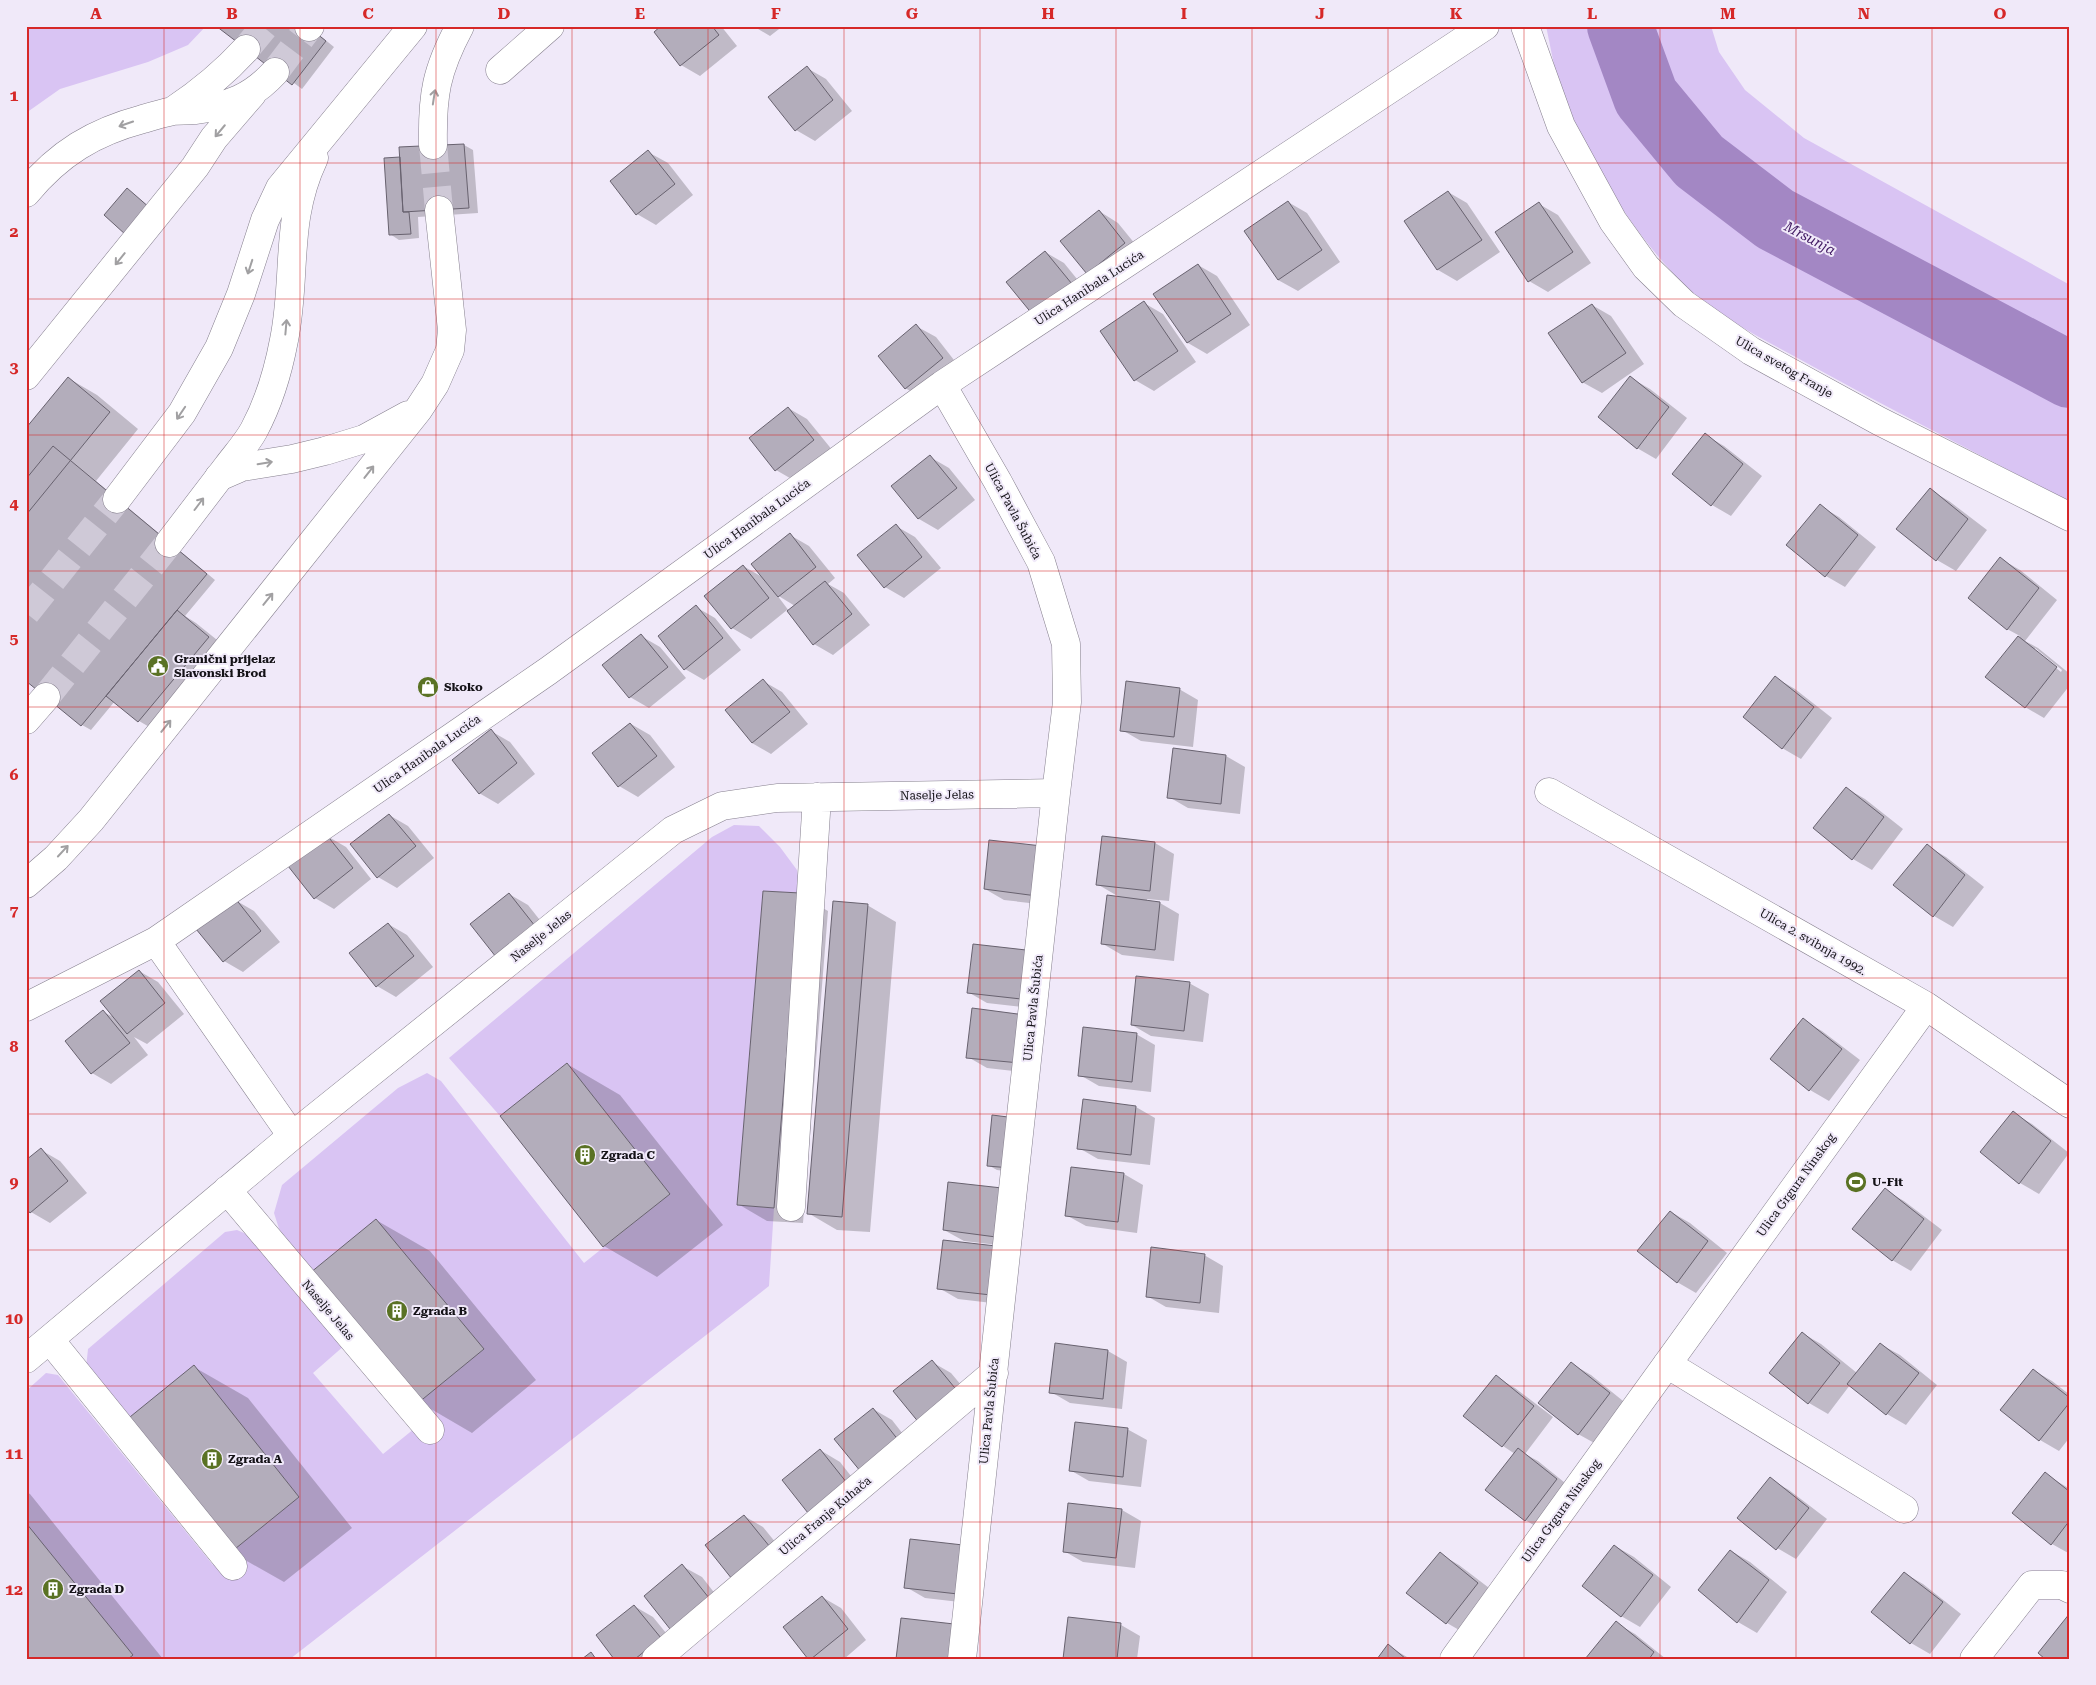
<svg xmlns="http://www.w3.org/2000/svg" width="2096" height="1685" font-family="'Roboto Serif',serif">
<rect width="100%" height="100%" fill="#f0e9f9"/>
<path fill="#d9c4f3" d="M26,26h180l-18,19 -40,17 -88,27 -34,24z
M1546,26h47c20,77 83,160 149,205 40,27 87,46 130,69 66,35 132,70 198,105v97c-86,-45 -173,-89 -258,-136 -48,-27 -103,-52 -140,-94 -42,-45 -88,-118 -109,-176 -8,-22 -12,-47 -17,-70z
M1645,26h66l8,26 26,38 59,48 266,147v65l-239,-128 -92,-57 -53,-54 -32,-56z
M734,825l25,1 21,21 17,23 3,23 -37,-2 -26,314 37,3 -5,78 -479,373h-264v-268l20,-18 12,2 155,190 86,-68 -105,-131 -69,55 -39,-53 2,-19 137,-117 12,-2 14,6 94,109 -32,28 70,81 47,-38 -12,-13 66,-54 -108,-130 -66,54 -29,-38 -7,-22 8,-28 116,-97 29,-15 14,8 143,182 86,-69 -103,-131 -67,53 -51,-58 263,-221z"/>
<path fill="#0003" fill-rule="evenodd" d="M218,26h90l26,21 -32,42z
M663,26h58l16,20 -37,30 -19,-11z
M753,26h30l-13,10z
M807,68l19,11 26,32 -37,30 -19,-11z
M464,145l9,5 5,63 -60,4 1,21 -20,2 -9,-6 11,-76z
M648,152l20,11 25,32 -37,30 -19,-11z
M127,190l31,24 -31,20z
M1448,192l19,11 33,49 -43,29 -19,-11 -32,-49z
M1288,202l19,11 33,49 -42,29 -20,-11z
M1539,204l19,11 33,48 -43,29 -19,-11z
M1099,211l19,12 26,32 -56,18z
M1045,252l19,11 26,32 -37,30z
M1198,265l19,11 33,49 -43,29 -19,-11 -33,-48z
M1144,303l19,11 33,48 -42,29 -19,-11z
M1592,305l19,11 33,48 -42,29 -20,-11z
M916,326l20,11 25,32 -37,30 -19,-11z
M68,378l29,17 41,34 -42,52 119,99 -30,36 11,7 31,25 -69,84 -19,-11 -24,-20 -24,29 -9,-5 -56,-46z
M1631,378l19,11 37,29 -31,41 -19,-11z
M788,408l19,11 26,32 -38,30 -19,-11 -25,-32z
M1705,435l19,11 38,30 -31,40 -19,-11z
M930,457l19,11 26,32 -37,30 -19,-11 -26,-33z
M1930,490l19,11 38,29 -31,41 -19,-11z
M1820,506l19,11 37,30 -31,40 -19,-11 -38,-31z
M896,526l19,11 26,31 -37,30 -19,-11z
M790,535l19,11 26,32 -7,6 16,9 26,32 -37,30 -19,-11 -27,-34 -36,29 -19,-11 11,-62 21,12zM777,595l18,11 -6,5z
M2001,559l19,11 37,30 -32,41 13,7 32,26v11l-26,33 -19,-11 -38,-30 33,-41 -13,-7zM2035,648l27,22 -1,2 -26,-21z
M696,607l19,11 26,32 -37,30 -19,-11z
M641,636l19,11 26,31 -37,30 -19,-11 -26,-32z
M1776,678l19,11 37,29 -31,41 -19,-11z
M763,681l19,11 26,32 -37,30 -19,-11z
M1179,689l19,11 -5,47 -52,-6 -19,-11z
M631,724l19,11 25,32 -37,30 -19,-11z
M491,731l19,11 25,32 -37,30 -19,-11z
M1226,756l19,11 -5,47 -52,-6 -19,-11z
M1846,788l19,11 38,30 -31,41 -19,-11 -39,-31z
M389,815l19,11 26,32 -37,30 -19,-11z
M327,836l19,11 25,32 -37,30 -19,-11z
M990,842l66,64 -52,-6 -19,-11z
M1155,843l19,11 -5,47 -22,-2v2l13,2 19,11 -5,47 -52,-6 -19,-11 18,-46 -24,-14z
M1927,846l19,11 38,30 -31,40 -19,-11z
M509,894l19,11 26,33 -38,29z
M800,895l28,16 -25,312 -36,-2 -29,-17z
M235,900l19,11 26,31 -37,30 -19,-11z
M867,905l29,17 -26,310 -33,-2 -29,-17z
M388,924l19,11 26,32 -37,30 -19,-11z
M974,945l66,64 -53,-6 -19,-11z
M139,971l19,11 26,32 -37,30 -13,-7 14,18 -37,29 -19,-11 -25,-32 36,-29 13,6z
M1189,983l20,11 -6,48 -52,-6 -19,-11z
M973,1010l66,64 -52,-6 -19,-11z
M1803,1020l19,11 38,29 -31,41 -19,-11 -38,-32z
M1136,1034l19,11 -4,47 -52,-6 -19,-11z
M567,1064l53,31 103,130 -66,52 -53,-31 -102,-130z
M1136,1107l19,11 -5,47 -52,-6 -19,-11z
M2013,1113l19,11 37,29 -30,41 -19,-11z
M993,1117l27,56 -23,-3 -9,-5z
M41,1150l19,11 27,32 -37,30 -19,-11z
M1124,1174l19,11 -6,48 -51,-7 -20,-11z
M950,1183l65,64 -51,-6 -20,-11z
M1885,1190l19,11 38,29 -31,41 -19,-11z
M1671,1212l19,11 37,30 -31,40 -19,-11z
M376,1220l54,31 106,129 -64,53 -53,-31z
M1204,1255l19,11 -4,47 -53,-6 -19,-11z
M1015,1258l-6,47 -51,-6 -19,-11z
M1802,1333l19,11 36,29 23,-29 20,11 37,30 -31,40 -19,-11 -37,-29 -22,29 -19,-11 -39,-30z
M1056,1345l52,6 19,11 -5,47 -52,-6 -19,-11z
M932,1362l19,11 26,31 -56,19z
M1572,1364l19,11 37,30 -30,40 -20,-11z
M194,1367l54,31 104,130 -68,54 -53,-30z
M2033,1370l19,11 18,14v42l-11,14 -19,-11 -38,-31z
M1496,1377l19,11 38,29 -28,37 13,7 37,30 -31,40 -19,-11 -10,-66 -12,-8 -38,-31z
M873,1409l19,11 25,32 -37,30z
M1127,1429l20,11 -6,47 -52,-6 -19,-11z
M820,1450l20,12 25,32 -37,29z
M2045,1474l25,15v65l-18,-10z
M1770,1479l19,11 38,29 -31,40 -19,-11z
M26,1492l4,2 133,165h-137z
M1122,1510l19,11 -6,47 -52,-6 -19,-11z
M744,1516l19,11 26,32 -37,30z
M911,1540l66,64 -52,-6 -19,-11z
M1615,1546l19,11 37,30 -31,40 -19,-11z
M1731,1551l19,11 37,30 -30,41 -19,-11z
M1440,1554l19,11 38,29 -31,40 -19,-11 -39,-30z
M682,1566l20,11 25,32 -37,30 -19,-11z
M1904,1573l19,11 38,30 -31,40 -19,-11 -38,-31z
M822,1597l19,11 25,32 -22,19h-34z
M634,1606l19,11 26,32 -11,10h-52z
M1616,1623l19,11 31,25h-79z
M1121,1625l19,11 -3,23h-73z
M1388,1646l19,11 3,2h-32z"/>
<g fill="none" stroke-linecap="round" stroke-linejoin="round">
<path stroke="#a387c4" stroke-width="66" d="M1620,26l26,71 53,64 76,58 295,156"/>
</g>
<path fill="#b3adbb" stroke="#68626f" d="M216,26h34l-13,16z
M250,26h57l19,15 -34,44 -55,-43z
M661,26h51l7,9 -39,31 -26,-34z
M807,66l26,34 -38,31 -27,-34z
M464,144l5,64 -66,4 -4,-65z
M648,150l27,34 -39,31 -26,-34z
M400,157l3,55h6l2,22 -22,1 -5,-77z
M127,188l23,20 -24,27 -22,-20z
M1448,191l34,49 -45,30 -33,-49z
M1288,201l34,49 -44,30 -34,-49z
M1539,202l34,50 -45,30 -33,-50z
M1099,210l26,33 -38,31 -27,-33z
M1045,251l27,33 -39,31 -27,-33z
M1198,264l33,50 -44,29 -34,-49z
M1144,301l34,50 -44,30 -34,-50z
M1592,304l34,49 -44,30 -34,-50z
M916,324l27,34 -38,31 -27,-33z
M1630,376l39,31 -32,42 -39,-32z
M68,377l42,35 -84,103v-87z
M788,407l26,33 -39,31 -26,-33z
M1705,433l38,31 -32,42 -39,-32z
M53,446l154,128 -126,152 -55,-45v-202z
M930,455l27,33 -39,31 -27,-33z
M1930,488l38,31 -32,42 -40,-32z
M1820,504l38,31 -33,42 -39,-32z
M896,524l26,33 -38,31 -27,-33z
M790,533l26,34 -38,30 -27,-33z
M2000,557l39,31 -32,42 -39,-32z
M743,565l26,33 -38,31 -27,-33z
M825,581l27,33 -39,31 -26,-34z
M696,605l27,33 -39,32 -26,-34z
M177,610l32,27 -71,85 -32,-26z
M641,634l27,33 -39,31 -27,-33z
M2018,636l39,31 -32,41 -40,-31z
M1775,676l39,31 -32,42 -39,-32z
M763,679l27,33 -38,31 -27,-33z
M1126,681l54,7 -6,49 -54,-6z
M630,723l27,33 -39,31 -26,-34z
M491,729l26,34 -38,31 -27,-34z
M1173,748l53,7 -5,49 -54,-6z
M1846,787l38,30 -32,43 -39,-32z
M389,814l27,32 -39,32 -27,-34z
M326,834l27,34 -39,31 -26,-33z
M1102,836l53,6 -5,49 -54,-6z
M989,840l53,6 -5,50 -53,-7z
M1927,844l38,31 -32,42 -40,-32z
M763,891l37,2 -26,315 -37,-3z
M509,893l26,33 -39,31 -26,-33z
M1107,895l53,7 -5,48 -54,-6z
M235,898l26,33 -38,31 -27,-33z
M833,901l35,3 -26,313 -35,-3z
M388,923l26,33 -38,31 -27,-34z
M973,944l53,6 -5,49 -54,-6z
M139,970l26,33 -38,31 -27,-33z
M1136,976l54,6 -6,49 -53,-6z
M972,1008l53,7 -5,48 -54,-5z
M103,1010l27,33 -39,31 -26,-33z
M1803,1018l39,31 -33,42 -39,-32z
M1083,1027l54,6 -5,49 -54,-6z
M567,1063l103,131 -67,53 -103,-131z
M1083,1099l53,7 -5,49 -54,-6z
M2013,1111l38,30 -32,43 -39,-32z
M992,1115l24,3 -5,50 -24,-2z
M41,1148l27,33 -38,32 -4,-5v-48z
M1071,1167l53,6 -6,49 -53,-6z
M948,1182l54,6 -6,49 -53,-7z
M1885,1188l39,31 -32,42 -40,-32z
M1670,1211l38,30 -31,42 -40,-32z
M376,1219l108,130 -66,54 -108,-130z
M943,1240l53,6 -5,49 -54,-6z
M1151,1247l54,7 -5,49 -54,-6z
M1802,1332l38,31 -32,41 -39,-31z
M1055,1343l53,7 -5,49 -54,-6z
M1880,1343l39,30 -33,42 -39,-31z
M932,1360l27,33 -39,31 -27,-33z
M1571,1362l39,31 -32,42 -40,-32z
M194,1365l105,132 -69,56 -105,-132z
M2033,1369l37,29v4l-31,39 -39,-31z
M1496,1375l38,31 -32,41 -39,-31z
M873,1408l26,33 -38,31 -27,-33z
M1075,1422l53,6 -5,49 -54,-6z
M1518,1448l39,31 -32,42 -40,-31z
M820,1449l27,34 -39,30 -26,-33z
M2045,1472l25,20v28l-19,25 -39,-32z
M1770,1477l39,31 -33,42 -39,-32z
M1068,1503l54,6 -6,49 -53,-6z
M744,1515l26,32 -38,32 -27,-34z
M26,1523l107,132 -5,4h-102z
M910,1539l53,6 -5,49 -54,-6z
M1614,1545l39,30 -32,42 -39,-31z
M1730,1550l39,30 -32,43 -39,-33z
M1440,1552l38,31 -32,41 -40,-31z
M682,1564l27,34 -39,31 -26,-33z
M1904,1572l39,30 -33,42 -39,-32z
M822,1596l26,33 -37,30h-3l-25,-32z
M634,1605l27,33 -26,21h-21l-18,-24z
M2070,1613v46h-25l-7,-6z
M1068,1617l53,6 -4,36h-54z
M901,1618l53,6 -4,35h-54z
M1616,1621l38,31 -5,7h-64z
M1388,1644l18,15h-29z
M591,1652l5,7h-14z"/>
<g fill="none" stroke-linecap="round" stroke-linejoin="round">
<path stroke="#cfc9d7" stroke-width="28" stroke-dasharray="28 14" stroke-linecap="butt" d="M246,49l19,-23
M275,72l34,-45
M433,145l6,65"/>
<path stroke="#cfc9d7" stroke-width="28" stroke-dasharray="28 14" stroke-linecap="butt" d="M26,613l91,-114
M46,697l123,-154"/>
<g stroke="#857f8d" stroke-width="29">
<path id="minor" d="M1525,26l36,100 52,95 33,46 38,37 67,47 128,70 191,96
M309,27l1,-1
M500,70l50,-44
M174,110c27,-18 50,-37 72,-61
M433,145c-1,-50 3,-74 27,-119
M26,193c33,-40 68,-61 117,-74 10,-3 20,-6 30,-8 7,-1 15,0 22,-1 35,-4 57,-13 80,-38
M26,376l169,-209 19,-29 38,-44
M942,385l56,97 43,80 25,82 1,58 -11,91 -94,866
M219,477l23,-10 50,-8 33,-8 39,-12 44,-24
M1549,792l377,214 144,98
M26,884l30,-26 35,-38 327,-410 17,-26 15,-34 2,-20 -13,-120
M156,941l136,195
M26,1007l130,-66 392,-270 394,-286 543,-359
M227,1190l203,240
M791,1207l26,-410
M50,1340l183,226
M26,1359l266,-223 381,-306 49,-24 55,-8 279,-5
M1667,1364l237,145
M656,1659l338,-286
M1454,1659l472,-653
M1974,1659l58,-74h30l8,4"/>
</g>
<g stroke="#857f8d" stroke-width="29">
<path id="major" d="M117,499l65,-86 37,-65 22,-54 24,-74 15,-32 133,-162
M169,543c20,-26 39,-51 58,-76 9,-12 20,-24 27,-37 15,-28 24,-58 30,-90 13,-64 0,-119 30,-182
M26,720l20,-23"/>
</g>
<use href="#minor" stroke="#fff" stroke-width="28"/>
<use href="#major" stroke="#fff" stroke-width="28"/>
</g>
<defs><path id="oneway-shaft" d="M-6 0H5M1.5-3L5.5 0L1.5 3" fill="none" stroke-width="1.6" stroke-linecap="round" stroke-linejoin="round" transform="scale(1.25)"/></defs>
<g stroke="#a1a0a2">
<use href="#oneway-shaft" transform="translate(434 97) rotate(-81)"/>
<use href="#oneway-shaft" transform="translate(126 124) rotate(161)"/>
<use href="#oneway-shaft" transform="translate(220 131) rotate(130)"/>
<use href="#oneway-shaft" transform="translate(120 259) rotate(129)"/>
<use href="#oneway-shaft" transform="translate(250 267) rotate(108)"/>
<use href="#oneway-shaft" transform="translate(286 327) rotate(-85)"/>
<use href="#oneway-shaft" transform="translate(181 413) rotate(124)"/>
<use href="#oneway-shaft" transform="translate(265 463) rotate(-9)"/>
<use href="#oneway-shaft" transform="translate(369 472) rotate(-52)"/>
<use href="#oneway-shaft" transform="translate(199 504) rotate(-53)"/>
<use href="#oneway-shaft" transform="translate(268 599) rotate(-51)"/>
<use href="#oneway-shaft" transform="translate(166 726) rotate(-51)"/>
<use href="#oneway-shaft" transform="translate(63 851) rotate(-47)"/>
</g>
<path fill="none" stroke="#d62828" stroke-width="1" stroke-opacity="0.55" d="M164,26v1633M300,26v1633M436,26v1633M572,26v1633M708,26v1633M844,26v1633M980,26v1633M1116,26v1633M1252,26v1633M1388,26v1633M1524,26v1633M1660,26v1633M1796,26v1633M1932,26v1633M26,163h2044M26,299h2044M26,435h2044M26,571h2044M26,707h2044M26,842h2044M26,978h2044M26,1114h2044M26,1250h2044M26,1386h2044M26,1522h2044"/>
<defs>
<g id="civic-disc" transform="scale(1.125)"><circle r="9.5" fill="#5a7224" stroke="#f0e9f9"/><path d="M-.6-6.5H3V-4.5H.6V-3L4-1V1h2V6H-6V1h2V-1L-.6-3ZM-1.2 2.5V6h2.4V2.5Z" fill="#fff"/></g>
<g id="shop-disc" transform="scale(1.125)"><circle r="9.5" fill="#5a7224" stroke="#f0e9f9"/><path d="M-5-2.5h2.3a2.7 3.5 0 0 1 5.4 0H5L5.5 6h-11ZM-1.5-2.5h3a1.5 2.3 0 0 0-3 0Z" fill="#fff"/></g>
<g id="building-disc" transform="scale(1.125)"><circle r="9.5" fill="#5a7224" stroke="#f0e9f9"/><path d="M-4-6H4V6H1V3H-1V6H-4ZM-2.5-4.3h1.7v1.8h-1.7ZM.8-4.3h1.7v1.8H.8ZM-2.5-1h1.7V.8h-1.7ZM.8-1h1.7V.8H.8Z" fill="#fff"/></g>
<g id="stadium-disc" transform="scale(1.125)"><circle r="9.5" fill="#5a7224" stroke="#f0e9f9"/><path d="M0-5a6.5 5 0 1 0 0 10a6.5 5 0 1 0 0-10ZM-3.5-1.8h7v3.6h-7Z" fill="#fff"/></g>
</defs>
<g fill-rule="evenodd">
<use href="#civic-disc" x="158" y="666"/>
<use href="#shop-disc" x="428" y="687"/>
<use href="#building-disc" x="585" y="1155"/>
<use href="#stadium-disc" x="1856" y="1182"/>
<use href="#building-disc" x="397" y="1311"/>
<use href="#building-disc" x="212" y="1459"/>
<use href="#building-disc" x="53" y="1589"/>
</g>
<g text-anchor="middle" stroke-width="4" stroke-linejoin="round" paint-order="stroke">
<g font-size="12" fill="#141217" stroke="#f0e9f9">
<text transform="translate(1089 288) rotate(-33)" y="4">Ulica Hanibala Lucića</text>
<text transform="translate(1784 367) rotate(30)" y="4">Ulica svetog Franje</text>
<text transform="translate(1013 511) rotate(62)" y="4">Ulica Pavla Šubića</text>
<text transform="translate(757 519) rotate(-36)" y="4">Ulica Hanibala Lucića</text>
<text transform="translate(427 754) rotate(-35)" y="4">Ulica Hanibala Lucića</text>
<text transform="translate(937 795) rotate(-1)" y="4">Naselje Jelas</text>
<text transform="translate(541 936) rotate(-39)" y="4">Naselje Jelas</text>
<text transform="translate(1813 942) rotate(30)" y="4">Ulica 2. svibnja 1992.</text>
<text transform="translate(1033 1008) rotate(-84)" y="4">Ulica Pavla Šubića</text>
<text transform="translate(1796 1185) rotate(-54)" y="4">Ulica Grgura Ninskog</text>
<text transform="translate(328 1310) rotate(50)" y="4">Naselje Jelas</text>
<text transform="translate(989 1411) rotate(-84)" y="4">Ulica Pavla Šubića</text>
<text transform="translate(1561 1511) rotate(-54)" y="4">Ulica Grgura Ninskog</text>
<text transform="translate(825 1516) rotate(-40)" y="4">Ulica Franje Kuhača</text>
</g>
<g font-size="12" font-weight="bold" fill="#141217" stroke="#f0e9f9" text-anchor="start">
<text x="174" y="663">Granični prijelaz<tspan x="174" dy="14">Slavonski Brod</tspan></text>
<text x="444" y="691">Skoko</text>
<text x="601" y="1159">Zgrada C</text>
<text x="1872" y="1186">U-Fit</text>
<text x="413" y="1315">Zgrada B</text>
<text x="228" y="1463">Zgrada A</text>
<text x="69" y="1593">Zgrada D</text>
</g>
<g font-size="14" font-style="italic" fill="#401962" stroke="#f0e9f9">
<text transform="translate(1810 238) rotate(28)" y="5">Mrsunja</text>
</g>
</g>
<rect width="2096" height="1685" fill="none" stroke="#f0e9f9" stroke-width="55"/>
<rect x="28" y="28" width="2040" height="1630" fill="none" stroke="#d62828" stroke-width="2"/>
<g font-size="16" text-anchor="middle" font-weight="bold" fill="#d62828">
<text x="96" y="19">A</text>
<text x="232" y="19">B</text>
<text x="368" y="19">C</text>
<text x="504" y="19">D</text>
<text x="640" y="19">E</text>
<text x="776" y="19">F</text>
<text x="912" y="19">G</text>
<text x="1048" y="19">H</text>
<text x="1184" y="19">I</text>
<text x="1320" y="19">J</text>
<text x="1456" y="19">K</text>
<text x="1592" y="19">L</text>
<text x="1728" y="19">M</text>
<text x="1864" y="19">N</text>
<text x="2000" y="19">O</text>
<text x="14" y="101">1</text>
<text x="14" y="237">2</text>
<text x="14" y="373">3</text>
<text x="14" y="509">4</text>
<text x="14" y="644">5</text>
<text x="14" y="780">6</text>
<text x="14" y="916">7</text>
<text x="14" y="1052">8</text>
<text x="14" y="1188">9</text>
<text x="14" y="1324">10</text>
<text x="14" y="1459">11</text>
<text x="14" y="1595">12</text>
</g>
</svg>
